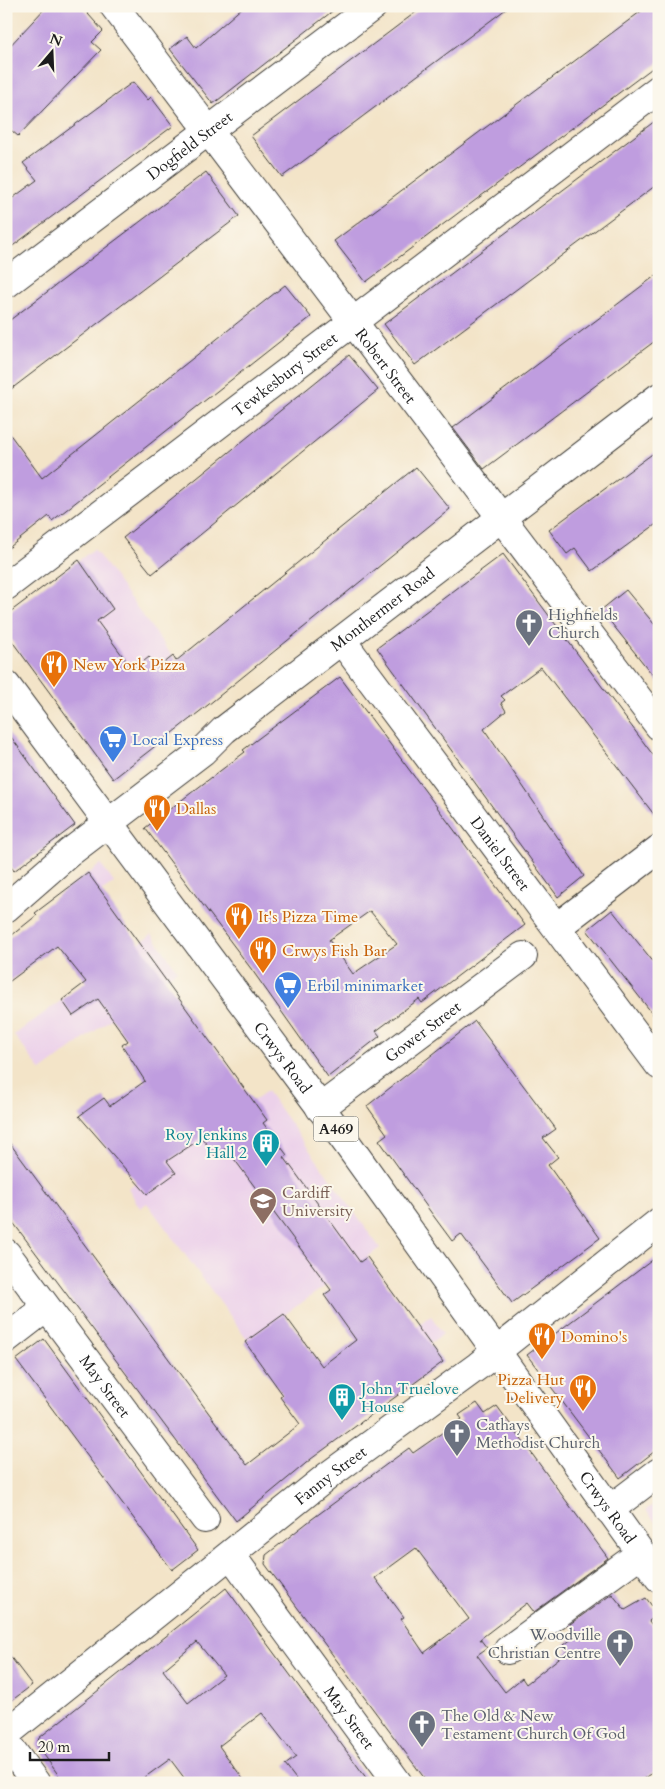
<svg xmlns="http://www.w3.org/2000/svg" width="665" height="1789" font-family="Cardo,serif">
<rect width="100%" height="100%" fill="#fbf7ec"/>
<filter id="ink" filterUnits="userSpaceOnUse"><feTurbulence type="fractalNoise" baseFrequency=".02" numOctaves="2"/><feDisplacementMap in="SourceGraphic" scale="10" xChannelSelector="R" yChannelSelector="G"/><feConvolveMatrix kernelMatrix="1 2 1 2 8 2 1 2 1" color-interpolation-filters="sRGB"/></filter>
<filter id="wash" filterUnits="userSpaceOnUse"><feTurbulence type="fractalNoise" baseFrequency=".0096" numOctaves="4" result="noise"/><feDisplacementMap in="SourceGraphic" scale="20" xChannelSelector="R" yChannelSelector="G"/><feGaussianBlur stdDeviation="1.12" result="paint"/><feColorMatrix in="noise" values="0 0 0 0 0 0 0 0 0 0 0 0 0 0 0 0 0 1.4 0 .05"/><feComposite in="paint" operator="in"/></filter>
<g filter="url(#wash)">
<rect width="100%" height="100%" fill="#f3e4c8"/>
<path fill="#ecd1ea" d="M94,549l114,156 -95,74 -107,-164z
M101,864l13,19 -82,57 -11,-13z
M152,934l25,36 -136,101 -27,-36z
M267,1091l113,157 -132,92 -101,-137 -7,5 -12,-20z
M431,1316l12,18 -79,55 -11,-16z
M659,1501v26l-13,-17z"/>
<g id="blocks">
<path fill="#bf9ddf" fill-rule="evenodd" d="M47,6h34l22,25 -11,11 9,8 -83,86 -12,-10v-76z
M244,6h95l-126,98 -43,-55 17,-13 9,12z
M424,6h86l-228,171 -31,-41z
M648,6h11v57l-293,219 -32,-41z
M133,82l15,18 3,-3 22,29 -167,125v-48l31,-23 -14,-17z
M659,118v65l-244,182 -31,-41z
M206,172l33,44 -233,177v-70z
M659,273v65l-175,131 -31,-41z
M285,285l26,32 -259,204 -3,-5 -43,34v-121l36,49z
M349,355l29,35 -226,184 -29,-36z
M659,449v73l-67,49 -17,-23 -8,6 -18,-24z
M416,467l34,42 -242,196 -95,74 -107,-146v-18l73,-55 34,49 -16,12 36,49 16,-13 9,11 15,-12 3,5z
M503,554l156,209v58l-118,-154 -40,29 4,4 -4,3 5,8 -22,18 100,147 -26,21 -181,-249z
M626,590l33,40v53l-58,-73z
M340,677l185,248 -103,78 -3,-4 -43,32 4,5 -52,41 -76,-107 -107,-142 100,-76 -2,-2zM370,911l27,33 -44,30 -24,-34z
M6,730l69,95 -61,46 -8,-11z
M88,873l179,247 -4,3 24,32 -3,2 76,105 7,-5 76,105 -132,97 -75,62 -230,-308v-75l241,327 53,-41 -20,-27 3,-2 -38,-53 39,-28 38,52 34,-26 -32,-45 7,-5 -105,-142 -11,8 -13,-18 -35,23 9,12 -29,21 -68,-78 25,-18 6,8 35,-25 -23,-36 6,-4 -30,-42 -25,17 -11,-16 24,-18 -29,-36 -51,38v-44l31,-25 -2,-2z
M612,910l47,59v53l-72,-92z
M475,1021l81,108 -13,9 15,19 -10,8 52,73 -88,65 -51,-69 -9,7 -17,-23 -56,-78 8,-6 -20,-28z
M659,1255v193l-39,30 -93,-123z
M44,1339l154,211 -26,20 -156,-210z
M477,1403l8,11 12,-8 111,152 -74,54 -7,-9 -47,36 7,9 -10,7 28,37 17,-14 4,6 42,-33 -4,-6 14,-11 -8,-10 42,-30 13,16 21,-12 12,16 -9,7 10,13v134l-20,15h-211l-163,-219 1,-9 46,-36 97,-71 4,5 49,-34 -3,-4zM416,1548l53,71 -45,34 -23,-34 3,-2 -29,-39z
M226,1588l144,195h-71l-14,-18 11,-8 -34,-44 -43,33 27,37h-58l-18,-24 -33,24h-73l-27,-38 2,-7zM197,1642l27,33 -36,28 -25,-33z
M6,1651l26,34 -26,20z"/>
</g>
</g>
<g filter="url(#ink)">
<use href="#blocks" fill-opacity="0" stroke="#3c3a36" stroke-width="1"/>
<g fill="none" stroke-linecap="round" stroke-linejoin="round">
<g stroke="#3c3a36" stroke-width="30">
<g id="minor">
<path id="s1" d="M114,6l545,720"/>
<path id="s2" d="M6,284l367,-278"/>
<path id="s3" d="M6,586l653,-497"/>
<path id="s4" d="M342,641l317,424"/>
<path id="s5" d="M6,908l63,-55 134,-102 21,-21 435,-333"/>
<path d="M557,927l102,-78"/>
<path id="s6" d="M320,1108l203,-152"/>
<path id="s7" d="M6,1253l199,266"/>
<path d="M6,1339l40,-31"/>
<path d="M609,1510l50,-38"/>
<path id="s8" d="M231,1555l167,228"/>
<path d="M508,1650l133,-97"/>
<path id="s9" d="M6,1734l323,-259 149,-109 181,-144"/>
<path d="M6,1742l30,41"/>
</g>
</g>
<g stroke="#3c3a36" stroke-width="30">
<g id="major">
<path id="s10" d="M6,685l340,457 313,436"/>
</g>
</g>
<use href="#minor" stroke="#fff" stroke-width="28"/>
<use href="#major" stroke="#fff" stroke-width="28"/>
</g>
</g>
<defs>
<g id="church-pin" transform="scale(1.4375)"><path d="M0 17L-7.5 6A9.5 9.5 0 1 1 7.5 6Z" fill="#6b7280" stroke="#fbf7ec"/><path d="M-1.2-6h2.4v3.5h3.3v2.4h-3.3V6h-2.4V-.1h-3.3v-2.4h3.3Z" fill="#fff"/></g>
<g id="restaurant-pin" transform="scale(1.4375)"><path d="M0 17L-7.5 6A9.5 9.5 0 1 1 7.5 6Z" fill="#e8710a" stroke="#fbf7ec"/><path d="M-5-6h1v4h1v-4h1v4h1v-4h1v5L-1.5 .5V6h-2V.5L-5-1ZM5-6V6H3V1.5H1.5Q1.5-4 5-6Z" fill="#fff"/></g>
<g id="supermarket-pin" transform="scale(1.4375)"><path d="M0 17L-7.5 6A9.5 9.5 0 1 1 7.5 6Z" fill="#3f7fe0" stroke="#fbf7ec"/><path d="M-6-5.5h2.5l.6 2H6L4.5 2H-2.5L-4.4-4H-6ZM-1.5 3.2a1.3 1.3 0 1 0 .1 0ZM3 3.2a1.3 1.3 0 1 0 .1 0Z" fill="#fff"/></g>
<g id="building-pin" transform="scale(1.4375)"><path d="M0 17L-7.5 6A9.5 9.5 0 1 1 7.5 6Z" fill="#0f9aa8" stroke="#fbf7ec"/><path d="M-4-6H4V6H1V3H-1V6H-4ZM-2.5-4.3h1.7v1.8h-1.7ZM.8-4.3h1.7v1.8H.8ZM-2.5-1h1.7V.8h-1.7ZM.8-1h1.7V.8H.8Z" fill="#fff"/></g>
<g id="university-pin" transform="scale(1.4375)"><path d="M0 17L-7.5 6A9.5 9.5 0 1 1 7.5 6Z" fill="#8d6e63" stroke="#fbf7ec"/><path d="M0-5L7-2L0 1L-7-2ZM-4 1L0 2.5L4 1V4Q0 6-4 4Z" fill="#fff"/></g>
</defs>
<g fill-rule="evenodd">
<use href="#church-pin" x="529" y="623"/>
<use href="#restaurant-pin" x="54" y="664"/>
<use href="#supermarket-pin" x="113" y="739"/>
<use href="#restaurant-pin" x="157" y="808"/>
<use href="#restaurant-pin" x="239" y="916"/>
<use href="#restaurant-pin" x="263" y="950"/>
<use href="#supermarket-pin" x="288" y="985"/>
<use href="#building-pin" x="266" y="1143"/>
<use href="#university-pin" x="263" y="1201"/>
<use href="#restaurant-pin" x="542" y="1336"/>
<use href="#restaurant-pin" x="583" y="1388"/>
<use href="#building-pin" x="342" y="1397"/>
<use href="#church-pin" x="457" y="1433"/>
<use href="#church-pin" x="620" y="1643"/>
<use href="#church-pin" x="422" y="1724"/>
</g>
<g text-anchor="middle" stroke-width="4" stroke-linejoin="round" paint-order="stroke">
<rect fill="#fbf7ec" stroke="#5f5e5a" stroke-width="1" x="313.5" y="1116.5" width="45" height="25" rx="4"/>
<g font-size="15" font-weight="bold" fill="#1c1c1c">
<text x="336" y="1134">A469</text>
</g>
<g font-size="16" fill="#1c1c1c" stroke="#fbf7ec">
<text dy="6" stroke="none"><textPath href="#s2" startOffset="230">Dogfield Street</textPath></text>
<text dy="6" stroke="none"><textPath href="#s1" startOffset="451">Robert Street</textPath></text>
<text dy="6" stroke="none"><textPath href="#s3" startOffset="350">Tewkesbury Street</textPath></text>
<text dy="6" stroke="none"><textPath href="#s5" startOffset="481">Monthermer Road</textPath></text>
<text dy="6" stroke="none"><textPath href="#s4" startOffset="265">Daniel Street</textPath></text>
<text dy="6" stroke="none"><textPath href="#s6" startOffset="128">Gower Street</textPath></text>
<text dy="6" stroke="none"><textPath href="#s10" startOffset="464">Crwys Road</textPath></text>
<text dy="6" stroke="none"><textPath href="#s7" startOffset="166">May Street</textPath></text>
<text dy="6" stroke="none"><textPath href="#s9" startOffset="415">Fanny Street</textPath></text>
<text dy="6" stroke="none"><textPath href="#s10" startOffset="1019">Crwys Road</textPath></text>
<text dy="6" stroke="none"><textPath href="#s8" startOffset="201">May Street</textPath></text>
</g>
<g font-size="16" fill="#5b616d" stroke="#fbf7ec" text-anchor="start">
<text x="548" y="620">Highfields<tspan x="548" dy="18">Church</tspan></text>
<text x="476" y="1430">Cathays<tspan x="476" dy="18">Methodist Church</tspan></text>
<text x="601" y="1640" text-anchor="end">Woodville<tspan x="601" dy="18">Christian Centre</tspan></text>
<text x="441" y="1721">The Old &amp; New<tspan x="441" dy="18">Testament Church Of God</tspan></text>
</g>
<g font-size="16" fill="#c56008" stroke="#fbf7ec" text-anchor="start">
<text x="73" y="670">New York Pizza</text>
<text x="176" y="814">Dallas</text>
<text x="258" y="922">It's Pizza Time</text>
<text x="282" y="956">Crwys Fish Bar</text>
<text x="561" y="1342">Domino's</text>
<text x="564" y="1385" text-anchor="end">Pizza Hut<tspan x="564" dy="18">Delivery</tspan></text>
</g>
<g font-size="16" fill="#366cbe" stroke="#fbf7ec" text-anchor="start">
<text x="132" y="745">Local Express</text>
<text x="307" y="991">Erbil minimarket</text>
</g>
<g font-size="16" fill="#0d838f" stroke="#fbf7ec" text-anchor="end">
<text x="247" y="1140">Roy Jenkins<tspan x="247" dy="18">Hall 2</tspan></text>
<text x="361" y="1394" text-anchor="start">John Truelove<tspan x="361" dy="18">House</tspan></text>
</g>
<g font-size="16" fill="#785e54" stroke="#fbf7ec" text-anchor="start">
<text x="282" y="1198">Cardiff<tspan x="282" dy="18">University</tspan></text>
</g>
</g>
<rect width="665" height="1789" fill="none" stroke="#fbf7ec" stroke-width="25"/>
<g transform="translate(52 52) rotate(19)" stroke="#fbf7ec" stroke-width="4" paint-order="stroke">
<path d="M0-4L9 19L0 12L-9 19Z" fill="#1c1c1c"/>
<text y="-8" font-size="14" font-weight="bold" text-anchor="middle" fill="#1c1c1c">N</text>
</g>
<path d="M30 1752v8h79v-8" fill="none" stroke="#1c1c1c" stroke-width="2.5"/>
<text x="38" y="1752" font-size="15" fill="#1c1c1c" stroke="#fbf7ec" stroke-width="4" paint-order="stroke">20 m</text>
</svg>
